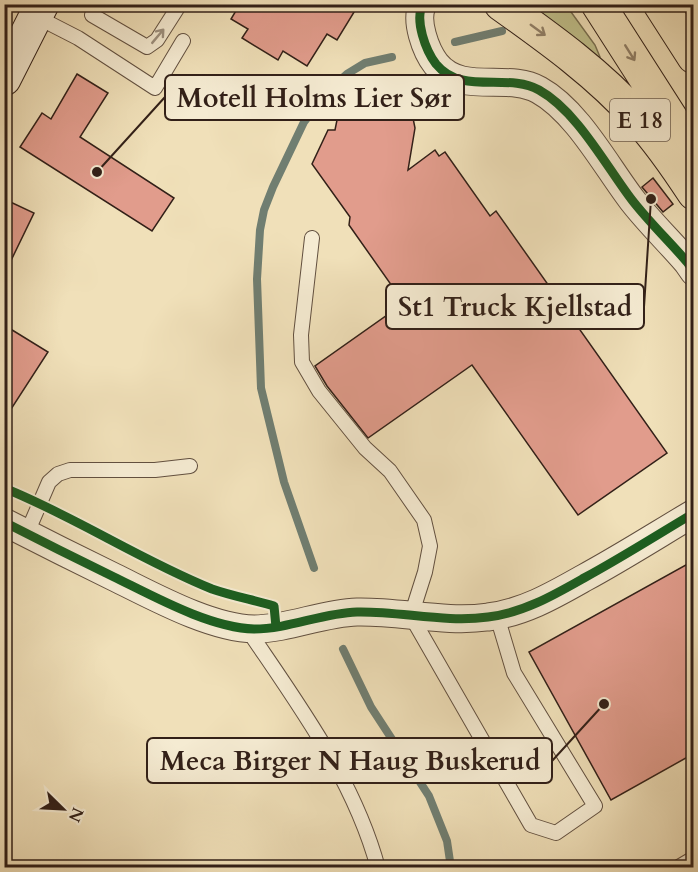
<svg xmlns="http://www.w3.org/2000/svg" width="698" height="872" font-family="Cardo,serif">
<rect width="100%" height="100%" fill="#f0e0b9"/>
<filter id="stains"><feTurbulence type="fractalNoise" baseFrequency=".00333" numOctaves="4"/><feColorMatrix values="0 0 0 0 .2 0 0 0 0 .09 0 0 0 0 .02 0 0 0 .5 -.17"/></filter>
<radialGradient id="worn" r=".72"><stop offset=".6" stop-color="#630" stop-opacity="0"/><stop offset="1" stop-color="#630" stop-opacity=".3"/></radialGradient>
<path fill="#c0c08b" stroke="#797052" stroke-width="1.5" d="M524,5h42l29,40 5,12 -5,1z"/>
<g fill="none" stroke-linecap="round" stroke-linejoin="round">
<path stroke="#707e71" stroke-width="8" d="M455,42l47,-11
M314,568l-30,-86 -23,-94 -4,-109 3,-49 4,-20 9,-23 31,-65 24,-31 19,-17 18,-11 27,-6
M343,649l28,58 58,89 18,45 4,27"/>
</g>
<path fill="#e19c8c" stroke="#322018" stroke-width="1.5" d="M240,4h119l-22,36 -10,-6 -20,32 -24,-15 -5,9 -36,-22 6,-9 -17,-10z
M77,74l31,19 -28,44 94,61 -22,33 -132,-84 22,-34 9,6z
M374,89l15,2 12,8 11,14 3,15 -7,42 27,-20 4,6 6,-4 45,64 6,-5 171,242 -89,62 -106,-150 -104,73 -41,-52 -12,-20 89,-63 -55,-78 1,-8 -38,-53 16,-34h7l3,-15 8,-14 13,-9z
M653,178l20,26 -10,8 -21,-25z
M4,199l30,14 -30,62z
M4,325l44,27 -44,68z
M693,561v193l-82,46 -82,-148z"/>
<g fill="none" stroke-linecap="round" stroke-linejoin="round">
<g stroke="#625040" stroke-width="16">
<path id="service" d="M92,15l55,32 10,-7 23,-36
M37,17l41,21 77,50 28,-47
M312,238l-11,97 1,27 17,29 46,57 25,23 34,49 6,26 -5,26 -14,44 120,209 25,8 39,-27 -81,-133 -17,-57
M27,533l22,-51 9,-8 12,-4h85l35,-4
M252,629l2,10c49,72 101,144 124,229
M677,868l17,-10"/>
</g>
<g stroke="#625040" stroke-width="29">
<path id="minor" d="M423,4c-9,16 3,47 13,60 26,32 71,8 103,26 38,21 67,76 93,110 17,22 37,41 55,62l7,10
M4,522c37,19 73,37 110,55 39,19 96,51 140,52 35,0 68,-16 103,-17 43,-1 88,11 131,5 35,-4 66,-22 96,-39 37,-20 73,-43 110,-65"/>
</g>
<g stroke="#322018" stroke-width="35">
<path id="secondary" d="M4,79l38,-75"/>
</g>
<g stroke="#322018" stroke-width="35">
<path id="motorway" d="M501,4c49,35 98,70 138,115 21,23 38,48 55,74
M598,4l96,150
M660,4l34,53"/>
</g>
<use href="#service" stroke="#f5ebd2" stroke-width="14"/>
<use href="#minor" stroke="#f5ebd2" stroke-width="27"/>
<use href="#secondary" stroke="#f5ebd2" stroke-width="33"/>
<use href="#motorway" stroke="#f0e0b9" stroke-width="33"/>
<g stroke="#f5ebd2" stroke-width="13">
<path id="cycleway" d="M423,4c-9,16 3,47 13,60 26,32 71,8 103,26 38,21 67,76 93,110 17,22 37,41 55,62l7,10
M4,488c72,29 136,72 208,101 20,7 42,11 62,17l2,21
M4,522c37,19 73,37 110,55 39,19 96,51 140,52 35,0 68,-16 103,-17 43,-1 88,11 131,5 35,-4 66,-22 96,-39 37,-20 73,-43 110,-65"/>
</g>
<use href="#cycleway" stroke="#1b5e20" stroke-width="9"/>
</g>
<defs><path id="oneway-shaft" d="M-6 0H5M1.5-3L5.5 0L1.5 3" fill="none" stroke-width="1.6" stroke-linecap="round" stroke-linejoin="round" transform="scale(1.5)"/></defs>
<g stroke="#918068">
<use href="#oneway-shaft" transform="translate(538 30) rotate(36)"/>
<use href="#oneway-shaft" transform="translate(630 53) rotate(58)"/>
</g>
<use stroke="#9d907e" href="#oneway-shaft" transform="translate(158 36) rotate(-50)"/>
<g text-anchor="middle" stroke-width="5" stroke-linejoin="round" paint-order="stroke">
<rect fill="#f5ebd2" stroke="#6c5d50" stroke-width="1.5" x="610" y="99" width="60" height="42" rx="4.5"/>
<g font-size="24" font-weight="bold" fill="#322018">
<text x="640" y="128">E 18</text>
</g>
</g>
<path fill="none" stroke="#322018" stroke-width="2" d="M97 172L165 97M651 199L644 307M604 704L552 761"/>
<g fill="#322018" stroke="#f5ebd2" stroke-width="2">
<circle cx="97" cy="172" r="6"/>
<circle cx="651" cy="199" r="6"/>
<circle cx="604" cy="704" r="6"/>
</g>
<g fill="#f5ebd2" stroke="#322018" stroke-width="2">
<rect x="165" y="75" width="299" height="45" rx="6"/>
<rect x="386" y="284" width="258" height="45" rx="6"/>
<rect x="147" y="738" width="405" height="45" rx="6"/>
</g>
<g font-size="27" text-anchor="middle" font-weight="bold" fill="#322018">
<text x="314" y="107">Motell Holms Lier Sør</text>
<text x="515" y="316">St1 Truck Kjellstad</text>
<text x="350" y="770">Meca Birger N Haug Buskerud</text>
</g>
<rect width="698" height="872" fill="none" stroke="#f0e0b9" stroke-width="24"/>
<rect x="6" y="6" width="686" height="860" fill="none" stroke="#322018" stroke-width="3"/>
<rect x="12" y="12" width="674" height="848" fill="none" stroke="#322018" stroke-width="1.5"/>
<g transform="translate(63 809) rotate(114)" stroke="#f5ebd2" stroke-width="4.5" paint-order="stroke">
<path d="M0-4.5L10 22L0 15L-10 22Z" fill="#322018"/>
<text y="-9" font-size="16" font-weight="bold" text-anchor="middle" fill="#322018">N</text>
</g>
<rect width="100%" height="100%" filter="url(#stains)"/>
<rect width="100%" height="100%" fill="url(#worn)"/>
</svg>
